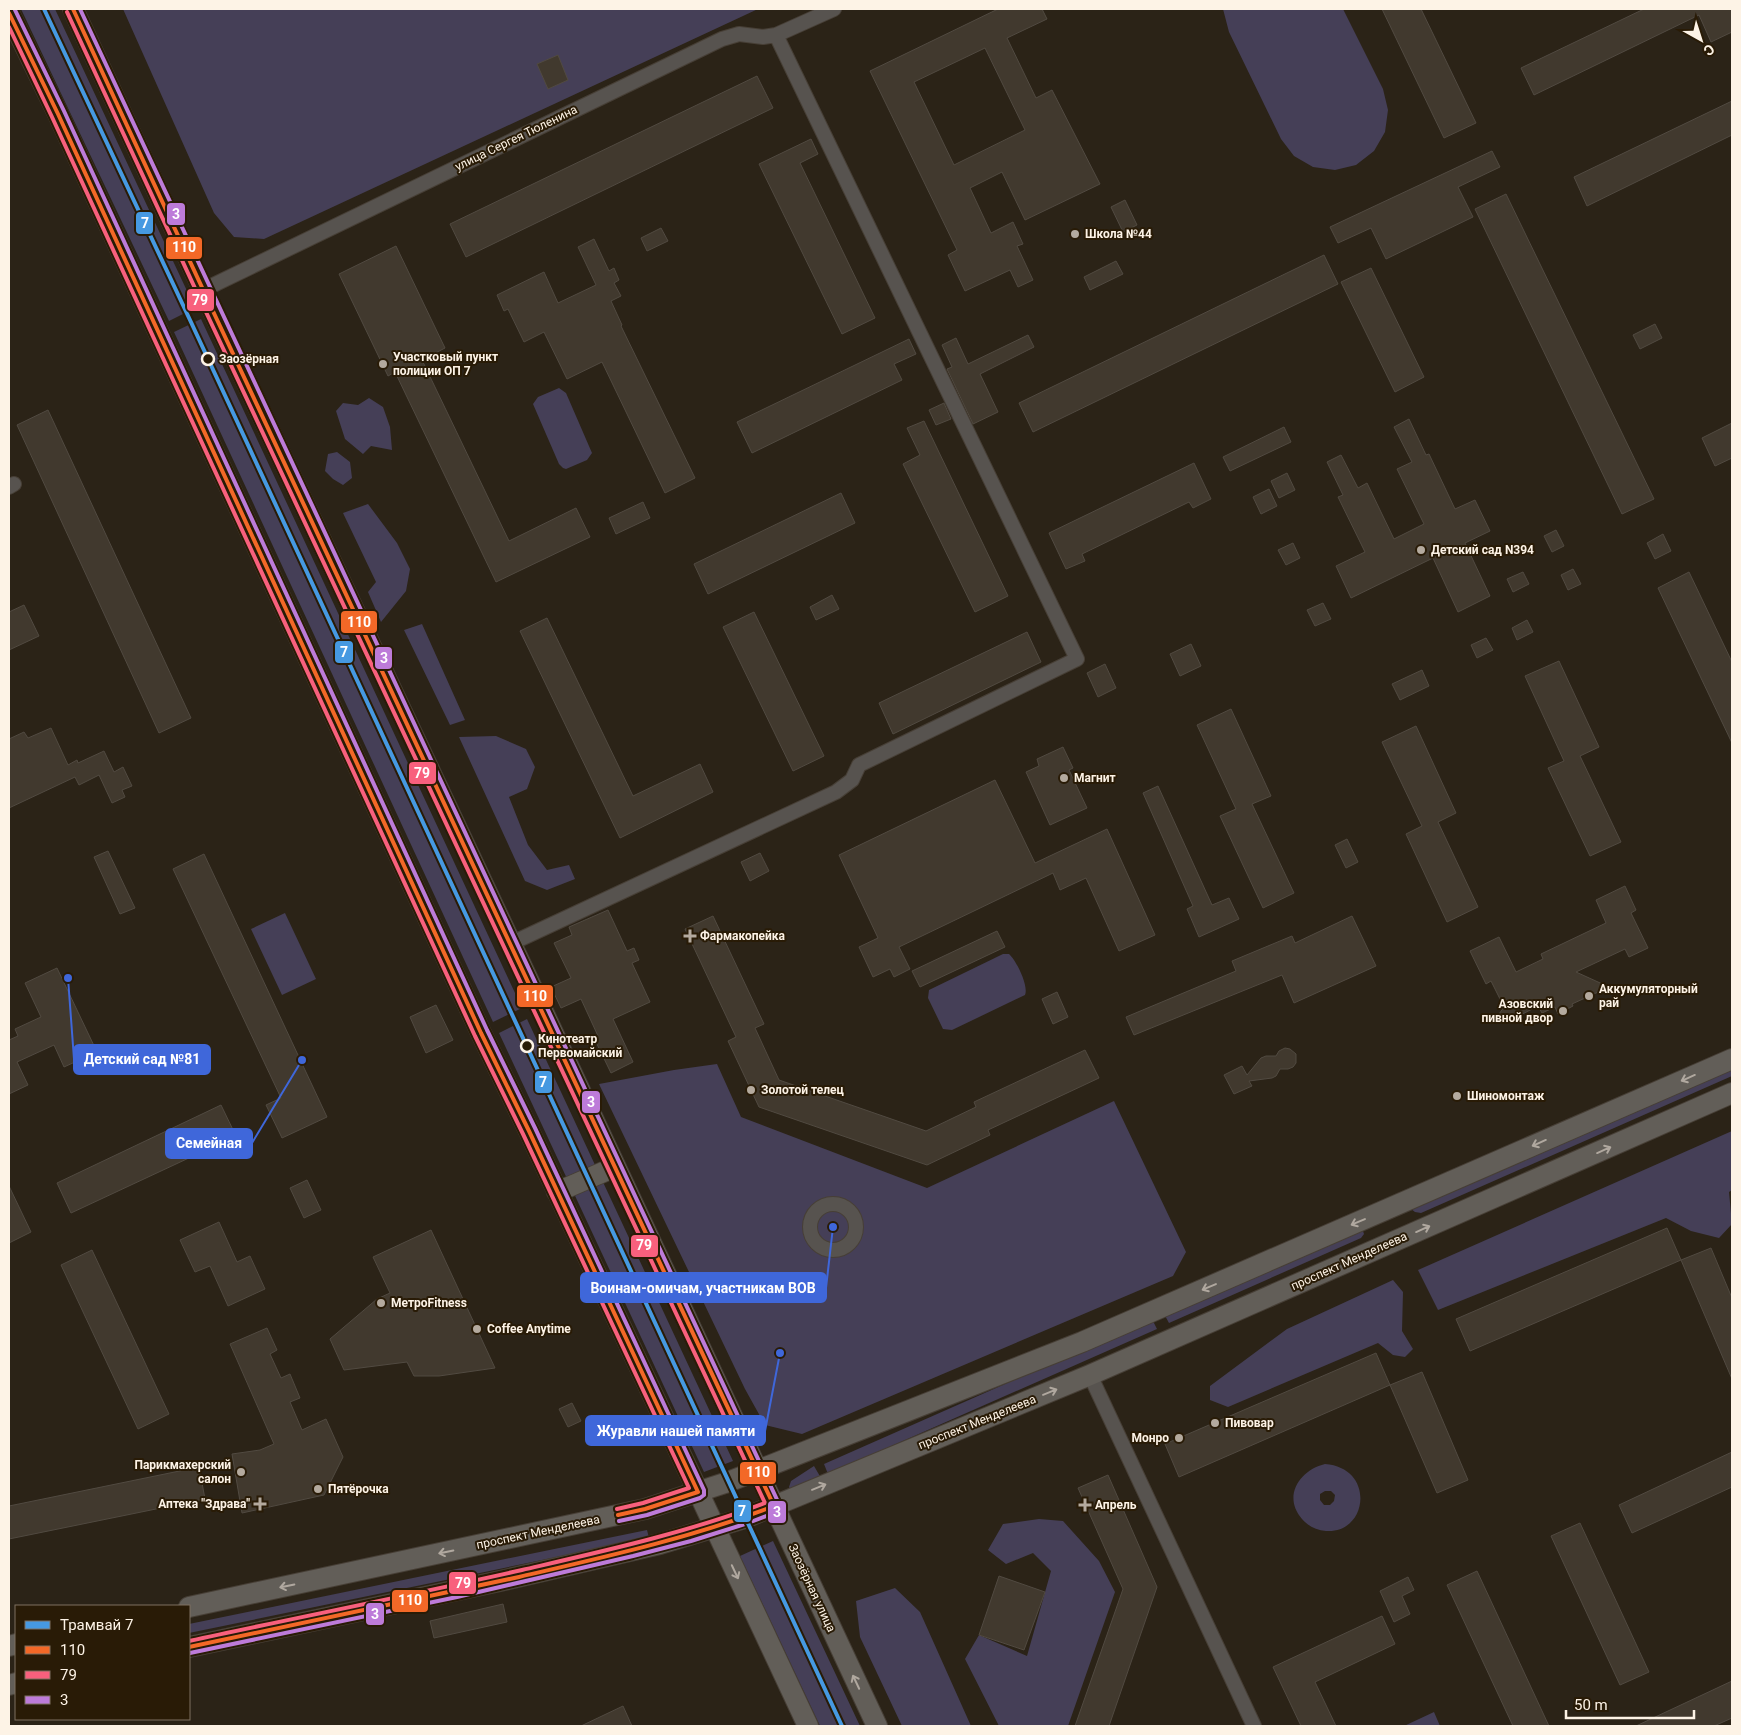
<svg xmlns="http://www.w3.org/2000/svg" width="1741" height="1735" font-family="Roboto,sans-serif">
<rect width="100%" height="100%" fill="#2b2317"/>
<path fill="#453f57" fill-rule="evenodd" d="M21,9h34l140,299 -26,13z
M123,9h635l-494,230 -30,-2 -20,-24z
M1223,9h120l40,80 5,21 -3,22 -11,19 -18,14 -21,5 -22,-3 -19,-11 -13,-17 -52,-107z
M201,319l321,689 -29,14 -319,-690z
M559,388l7,5 26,60 -5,7 -21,9 -3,-1 -4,-4 -26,-60 5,-7z
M369,398l14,9 7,20 2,23 -21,-4 -8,8 -18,-15 -9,-28 7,-8 15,2z
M337,452l13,10 2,16 -9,7 -10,-6 -8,-8 3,-17z
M368,504l29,39 13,26 -4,22 -25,31 -13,-30 8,-10 -33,-69z
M422,624l43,96 -15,5 -46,-95z
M496,736l30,13 9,18 -8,22 -18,8 19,48 19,25 22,-5 6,14 -28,11 -22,-9 -66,-144z
M285,913l31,66 -34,16 -31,-66z
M1003,954h6c7,6 20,32 16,41l-73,35 -9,-1 -15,-31 1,-8z
M527,1019l206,442 -29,11 -205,-439z
M1732,1063v13l-311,137 -6,-1 -4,-3z
M717,1064l24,53 186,71 187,-87 72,151 -13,24 -371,158 -37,-9 -20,-36 -146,-305 75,-14z
M1732,1131v59l-3,2 3,32 -13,14 -28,-7 -25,-13 -228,92 -20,-40z
M1357,1229l6,2 1,3 -3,4 -192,85 -6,-11z
M1393,1280l10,12 -1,39 11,18 -8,8 -12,-2 -15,-12 -150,64 -18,-7v-14l77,-57z
M1152,1319l5,10 -329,145 -4,-10z
M1325,1464c51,4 43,70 1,67 -10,-1 -18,-5 -24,-12 -20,-23 -2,-49 23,-55zM1325,1491h6l4,4 -1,6 -4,4h-6l-4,-5v-6z
M814,1466l7,12 -31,11 -1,-2 2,-6z
M1039,1519l24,2 36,40 16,31 -47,134h-69l-34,-67 14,-24 48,21 24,-85 -18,-18 -27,11 -18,-14 15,-26z
M647,1530l2,8 -460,95v-9z
M773,1541l87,185h-40l-80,-170z
M895,1588l25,24 51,114h-69l-42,-89 -4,-36z
M1434,1712l6,14h-36z"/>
<path fill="#41392e" stroke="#514a41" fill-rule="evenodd" d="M998,9h44l5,10 -40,19 29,60 16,-8 48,94 -75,36 -23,-48 -32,16 21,45 22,-11 10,22 -6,2 16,34 -15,7 -8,-17 -45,21 -17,-36 9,-5 -87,-179zM985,48l40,82 -71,35 -40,-83z
M1382,9h39l55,114 -32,15z
M1644,9h88v23l-21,10 -12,-27 -165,80 -13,-27z
M558,55l10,25 -20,9 -11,-25z
M757,76l16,32 -307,149 -16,-33z
M1732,101v34l-145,71 -13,-29z
M811,139l7,15 -18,9 75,155 -33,16 -83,-170z
M1492,151l8,16 -42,20 15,30 -87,42 -15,-31 -33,15 -8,-16z
M1506,194l148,305 -32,15 -147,-305z
M1125,200l12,25 -14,7 -12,-25z
M661,228l7,13 -21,10 -6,-13z
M594,239l15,32 5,-3 5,12 -5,3 7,13 -10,5 11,24 -1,1 74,152 -30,15 -63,-131 -35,17 -23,-47 -20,10 -16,-33 -4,2 -7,-16 47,-23 14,31 38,-18 -18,-38z
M396,246l49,102 -23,12 87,181 67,-33 14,29 -94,45 -101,-210 -7,4 -49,-102z
M1324,255l14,29 -305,148 -14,-29z
M1116,261l7,13 -33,16 -6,-13z
M1371,268l53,109 -29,15 -54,-110z
M1655,324l7,14 -22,11 -7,-14z
M1028,335l6,12 -54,27 18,38 -25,12 -26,-55 5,-2 -10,-22 14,-7 12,26z
M909,339l7,15 -22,10 8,16 -150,73 -15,-31z
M944,403l7,16 -15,6 -7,-15z
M48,410l143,308 -32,15 -142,-308z
M1409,419l17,36 3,-1 26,55 20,-9 15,31 -25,12 25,53 -32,16 -25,-54 -82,40 -15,-32 29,-14 -27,-55 5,-2 -16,-33 14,-7 17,33 9,-5 27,56 30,-15 -27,-55 15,-7 -18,-35z
M924,421l84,175 -33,16 -72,-148 17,-9 -13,-27z
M1732,423v35l-17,8 -13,-28z
M1284,427l7,15 -61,29 -7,-14z
M1194,463l17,36 -18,9 -4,-6 -107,52 3,7 -19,8 -17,-36z
M1287,473l8,17 -16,8 -8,-17z
M1269,489l8,17 -16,8 -8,-17z
M841,493l14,30 -147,71 -14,-30z
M643,502l7,16 -34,16 -7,-16z
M1556,530l8,16 -12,6 -8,-16z
M1663,534l8,17 -16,8 -8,-16z
M1293,543l7,15 -14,7 -8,-15z
M1573,569l8,15 -13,6 -7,-15z
M1523,572l6,12 -16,8 -6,-13z
M1689,572l43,90v81l-74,-155z
M832,595l7,14 -23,11 -6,-13z
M1323,603l8,16 -16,7 -8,-16z
M24,605l15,31 -30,14v-38z
M754,612l70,144 -31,15 -70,-144z
M547,618l86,178 67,-32 13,28 -93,46 -100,-207z
M1527,620l6,12 -16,8 -5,-12z
M1027,632l14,30 -148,72 -14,-31z
M1486,638l7,12 -16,8 -6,-13z
M1191,644l10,22 -21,10 -10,-22z
M1559,661l40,86 -19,9 41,86 -31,14 -42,-88 16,-7 -39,-85z
M1105,664l11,24 -18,9 -11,-24z
M1422,670l7,16 -29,14 -8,-16z
M1231,709l40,87 -19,8 42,89 -31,15 -43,-92 16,-7 -39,-84z
M1416,726l40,87 -18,9 40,85 -31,15 -41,-88 16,-8 -40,-84z
M51,728l17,37 9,-5 1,3 26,-12 10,21 9,-5 9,19 -10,4 3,7 -13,6 -13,-28 -20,10 -4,-8 -66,31v-69l15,-7 4,6z
M1063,747l10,21 -4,2 18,38 -37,17 -24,-53 13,-6 -2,-7z
M995,780l40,83 72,-34 48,106 -36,16 -33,-73 -26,12 -7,-17 -154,74 11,22 -16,8 -4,-8 -17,8 -14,-30 19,-9 -39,-83z
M1158,786l54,119 17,-7 10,21 -40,18 -12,-28 6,-3 -50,-113z
M1347,839l11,23 -12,6 -11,-23z
M108,851l27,57 -15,6 -26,-57z
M760,853l9,18 -19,10 -9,-19z
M204,854l123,263 -45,21 -16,-33 15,-7 -108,-229z
M1625,886l11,24 -5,3 17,35 -19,9 -4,-8 -49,23 33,15 -37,17 1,2 -15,8 -3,-7 -13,6 -4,-7 -33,17 -6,-9 5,-7 -13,-26 -5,3 -16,-33 29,-14 17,35 27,-13 -2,-5 65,-31 -10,-23z
M608,910l19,41 7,-3 5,12 -7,3 18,39 -37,17 20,43 -22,11 -17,-35 4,-2 -17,-37 -20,9 -10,-21 20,-9 -17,-35 18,-8 -3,-8z
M713,916l51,108 -9,4 24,52 147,51 50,-24 -2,-5 111,-52 14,28 -111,52 2,5 -63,30 -168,-58 -31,-66 8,-4 -51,-108z
M1352,916l24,50 -82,37 -12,-28 -148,60 -8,-18 110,-46 -4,-10 60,-25 3,7z
M997,931l8,16 -85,40 -8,-16z
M57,968l40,84 -33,15 -10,-22 -37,17 11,23 -19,9v-54l9,-4 -3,-7 26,-12 -16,-34z
M1057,992l11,25 -15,7 -11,-25z
M436,1005l17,35 -27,13 -16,-36z
M1285,1048l5,1 6,5v9l-3,4 -5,2h-8l-4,7 -4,2 -23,3 3,5 -18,8 -10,-19 18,-9 5,9 14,-17 5,-2h10l3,-5z
M221,1105l15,31 -165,77 -14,-30z
M307,1180l14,30 -17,8 -14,-30z
M9,1186l22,46 -22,11z
M219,1222l18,40 13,-6 15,33 -37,17 -18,-40 -15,6 -15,-32z
M1667,1228l14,32 -211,91 -14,-32z
M431,1230l64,138 -56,8h-25l-7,-14 -63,8 -14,-31 47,-40 13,-6 -17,-36z
M1711,1248l21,50v81l-51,-119z
M92,1250l77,164 -31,15 -77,-164z
M267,1328l10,22 -7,4 11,24 9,-4 10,24 -10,4 12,28 24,-11 17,38 -19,38 -82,18 -10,-59 28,-4 14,-6 -44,-100z
M1376,1353l14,32 -211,92 -14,-33z
M1422,1372l46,108 -31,13 -47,-108z
M572,1403l9,18 -13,6 -9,-18z
M1732,1452v35l-100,46 -13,-28z
M199,1467l6,32 -196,40v-33z
M1108,1475l49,112 -48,139h-34l48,-137 -45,-101z
M1580,1523l69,149 -29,13 -69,-149z
M1477,1571l72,155h-36l-66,-141z
M999,1576l46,16 -21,58 -45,-15z
M1408,1577l6,13 -12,6 8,18 -16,8 -14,-31z
M503,1604l4,18 -73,16 -4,-17z
M1382,1616l13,28 -80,38 21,44h-35l-28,-59z
M1732,1681v37l-18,8h-78z
M623,1706l9,20h-51z"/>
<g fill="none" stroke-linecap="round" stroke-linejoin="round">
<g stroke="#473f36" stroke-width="16">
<path id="street" d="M203,290l519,-251 17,-5 24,3 13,-2 58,-26
M9,487l5,-3
M510,944l326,-152 16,-12 7,-15 218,-106 -301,-624
M810 1227a23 23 0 1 1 46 0a23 23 0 1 1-46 0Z
M1090,1375l164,351"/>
</g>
<g stroke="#473f36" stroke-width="22">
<path id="secondary" d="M73,9l139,300 328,696 337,721
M9,13l49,101 423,919 48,98 279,595
M557,1192l58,-25
M189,1607l456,-98 83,-27 354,-140 650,-283
M9,1646l7,-2
M189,1647l311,-66 160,-37 85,-26 345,-143 642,-282
M9,1685l7,-2"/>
</g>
<use href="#street" stroke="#57534f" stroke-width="14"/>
<use href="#secondary" stroke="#625e58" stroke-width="20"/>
<g stroke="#291b06" stroke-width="8">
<path id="bus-1" d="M73,9l139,300 562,1197c-83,32 -169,51 -255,71 -110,24 -220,47 -330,70
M9,13l49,101 423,919 48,98 169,361 -53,17 -27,6"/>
</g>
<g stroke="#291b06" stroke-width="8">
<path id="bus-2" d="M67,12l139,300 559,1191c-79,30 -161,48 -243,67 -111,25 -222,47 -333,71
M9,27l43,90 423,919 48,98 166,354 -46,15 -26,6"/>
</g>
<g stroke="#291b06" stroke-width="8">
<path id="bus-3" d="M80,9l700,1497 -3,6 -29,11 -57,18 -58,15 -176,41 -267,56
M15,10l49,101 423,919 48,98 169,362v5l-4,3 -53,17 -28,6"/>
</g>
<use href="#bus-1" stroke="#f36827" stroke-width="4"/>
<use href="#bus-2" stroke="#f8607d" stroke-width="4"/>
<use href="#bus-3" stroke="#bd7bd9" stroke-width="4"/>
<g stroke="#291b06" stroke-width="8">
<path id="tram-1" d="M44,9l146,311 652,1406"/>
</g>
<use href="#tram-1" stroke="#4699e1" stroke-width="4"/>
</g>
<defs><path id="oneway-shaft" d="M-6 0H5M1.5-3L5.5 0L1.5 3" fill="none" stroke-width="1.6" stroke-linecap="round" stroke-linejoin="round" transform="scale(1.25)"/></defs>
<g stroke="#b0a89f">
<use href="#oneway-shaft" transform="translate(1688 1078) rotate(156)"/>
<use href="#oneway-shaft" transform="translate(1539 1143) rotate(156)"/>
<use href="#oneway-shaft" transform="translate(1604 1150) rotate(-24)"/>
<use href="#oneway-shaft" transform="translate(1358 1222) rotate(157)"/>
<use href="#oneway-shaft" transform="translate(1423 1229) rotate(-24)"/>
<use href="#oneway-shaft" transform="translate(1209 1287) rotate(157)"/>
<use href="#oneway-shaft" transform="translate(1050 1392) rotate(-22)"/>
<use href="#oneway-shaft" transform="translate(819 1487) rotate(-22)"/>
<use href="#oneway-shaft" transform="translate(446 1552) rotate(168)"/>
<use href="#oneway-shaft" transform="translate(735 1572) rotate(65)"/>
<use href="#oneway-shaft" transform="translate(287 1586) rotate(168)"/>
<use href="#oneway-shaft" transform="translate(856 1682) rotate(-115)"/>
</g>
<g fill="#b4aa9e" stroke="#291b06" stroke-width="2">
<circle cx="1075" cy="234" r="5"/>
<circle cx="383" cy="364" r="5"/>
<circle cx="1421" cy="550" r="5"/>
<circle cx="1064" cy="778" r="5"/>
<path d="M687.5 928.5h5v5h5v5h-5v5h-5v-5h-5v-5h5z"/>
<circle cx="1589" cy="996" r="5"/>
<circle cx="1563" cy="1011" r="5"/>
<circle cx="751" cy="1090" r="5"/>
<circle cx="1457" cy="1096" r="5"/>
<circle cx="381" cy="1303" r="5"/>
<circle cx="477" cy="1329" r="5"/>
<circle cx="1215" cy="1423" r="5"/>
<circle cx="1179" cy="1438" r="5"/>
<circle cx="241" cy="1472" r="5"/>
<circle cx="318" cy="1489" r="5"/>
<path d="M257.5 1496.5h5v5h5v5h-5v5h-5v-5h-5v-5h5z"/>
<path d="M1082.5 1497.5h5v5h5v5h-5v5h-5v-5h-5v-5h5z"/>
</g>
<g fill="#291b06" stroke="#fdf3e6" stroke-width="2.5">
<circle cx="208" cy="359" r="6"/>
<circle cx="527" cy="1046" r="6"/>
</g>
<g text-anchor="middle" stroke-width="4" stroke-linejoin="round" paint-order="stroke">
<g font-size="12" fill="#fdf3e6" stroke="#291b06">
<text transform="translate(516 138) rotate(-26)" y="4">улица Сергея Тюленина</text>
<text transform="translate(1349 1261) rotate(-24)" y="4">проспект Менделеева</text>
<text transform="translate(977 1422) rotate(-22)" y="4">проспект Менделеева</text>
<text transform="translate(538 1532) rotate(-12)" y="4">проспект Менделеева</text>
<text transform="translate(812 1588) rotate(65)" y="4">Заозёрная улица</text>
</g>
<g font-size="12" font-weight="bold" fill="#fdf3e6" stroke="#291b06" text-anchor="start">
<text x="1085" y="238">Школа №44</text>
<text x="393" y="361">Участковый пункт<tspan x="393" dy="14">полиции ОП 7</tspan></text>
<text x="1431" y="554">Детский сад N394</text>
<text x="1074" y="782">Магнит</text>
<text x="700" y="940">Фармакопейка</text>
<text x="1599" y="993">Аккумуляторный<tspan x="1599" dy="14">рай</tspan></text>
<text x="1553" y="1008" text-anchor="end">Азовский<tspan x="1553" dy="14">пивной двор</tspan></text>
<text x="761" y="1094">Золотой телец</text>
<text x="1467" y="1100">Шиномонтаж</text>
<text x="391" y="1307">МетроFitness</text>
<text x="487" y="1333">Coffee Anytime</text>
<text x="1225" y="1427">Пивовар</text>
<text x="1169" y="1442" text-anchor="end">Монро</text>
<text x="231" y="1469" text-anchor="end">Парикмахерский<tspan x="231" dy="14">салон</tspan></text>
<text x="328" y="1493">Пятёрочка</text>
<text x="250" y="1508" text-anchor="end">Аптека "Здрава"</text>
<text x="1095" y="1509">Апрель</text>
</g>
<g font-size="12" font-weight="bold" fill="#fdf3e6" stroke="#291b06" text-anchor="start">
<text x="219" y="363">Заозёрная</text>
<text x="538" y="1043">Кинотеатр<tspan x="538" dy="14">Первомайский</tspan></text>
</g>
</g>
<path fill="none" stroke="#3f67da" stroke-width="2" d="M68 978L74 1059M302 1060L252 1143M833 1227L826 1288M780 1353L765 1431"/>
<g fill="#3f67da" stroke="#291b06" stroke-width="2">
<circle cx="68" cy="978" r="5"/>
<circle cx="302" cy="1060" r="5"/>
<circle cx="833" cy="1227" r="5"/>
<circle cx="780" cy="1353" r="5"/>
</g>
<g fill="#3f67da" stroke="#3f67da" stroke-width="2">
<rect x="74" y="1045" width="136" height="29" rx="5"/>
<rect x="166" y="1129" width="86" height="29" rx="5"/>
<rect x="581" y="1273" width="245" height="29" rx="5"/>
<rect x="586" y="1416" width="179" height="29" rx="5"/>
</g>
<g font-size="14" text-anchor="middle" font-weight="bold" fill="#fff">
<text x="142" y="1064">Детский сад №81</text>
<text x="209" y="1148">Семейная</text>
<text x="703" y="1293">Воинам-омичам, участникам ВОВ</text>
<text x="676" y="1436">Журавли нашей памяти</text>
</g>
<g stroke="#291b06" stroke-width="2">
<rect x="166" y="202" width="20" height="24" rx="5" fill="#bd7bd9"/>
<rect x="135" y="211" width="19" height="24" rx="5" fill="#4699e1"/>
<rect x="165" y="236" width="38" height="24" rx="5" fill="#f36827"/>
<rect x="186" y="288" width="29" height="24" rx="5" fill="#f8607d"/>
<rect x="340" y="610" width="38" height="24" rx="5" fill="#f36827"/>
<rect x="334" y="640" width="20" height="24" rx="5" fill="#4699e1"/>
<rect x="374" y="646" width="19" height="24" rx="5" fill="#bd7bd9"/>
<rect x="408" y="761" width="29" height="24" rx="5" fill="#f8607d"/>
<rect x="516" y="984" width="38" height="24" rx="5" fill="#f36827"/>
<rect x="534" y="1070" width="19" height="24" rx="5" fill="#4699e1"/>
<rect x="581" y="1090" width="20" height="24" rx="5" fill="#bd7bd9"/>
<rect x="630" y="1234" width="29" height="24" rx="5" fill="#f8607d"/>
<rect x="739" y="1461" width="38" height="24" rx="5" fill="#f36827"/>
<rect x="733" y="1499" width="19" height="24" rx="5" fill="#4699e1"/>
<rect x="767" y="1500" width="20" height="24" rx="5" fill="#bd7bd9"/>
<rect x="448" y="1571" width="29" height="24" rx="5" fill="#f8607d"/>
<rect x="391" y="1589" width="38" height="24" rx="5" fill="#f36827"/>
<rect x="365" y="1602" width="20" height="24" rx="5" fill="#bd7bd9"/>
</g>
<g font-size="14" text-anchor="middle" font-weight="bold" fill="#fff">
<text x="176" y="219">3</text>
<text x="145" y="228">7</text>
<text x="184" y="252">110</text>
<text x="200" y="305">79</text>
<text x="359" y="627">110</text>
<text x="344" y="657">7</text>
<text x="384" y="663">3</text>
<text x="422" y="778">79</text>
<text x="535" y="1001">110</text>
<text x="543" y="1087">7</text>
<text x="591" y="1107">3</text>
<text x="644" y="1250">79</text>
<text x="758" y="1477">110</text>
<text x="742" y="1516">7</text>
<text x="777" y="1517">3</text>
<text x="463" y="1588">79</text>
<text x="410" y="1605">110</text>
<text x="375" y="1619">3</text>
</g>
<rect width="1741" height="1735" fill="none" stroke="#fdf3e6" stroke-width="20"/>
<rect x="15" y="1605" width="175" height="115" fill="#291b06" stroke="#7e7160"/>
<rect x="25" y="1621" width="25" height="8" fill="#4699e1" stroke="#7e7160"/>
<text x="60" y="1630" font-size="15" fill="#fdf3e6">Трамвай 7</text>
<rect x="25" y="1646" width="25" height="8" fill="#f36827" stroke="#7e7160"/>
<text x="60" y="1655" font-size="15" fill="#fdf3e6">110</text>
<rect x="25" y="1671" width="25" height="8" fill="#f8607d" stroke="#7e7160"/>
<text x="60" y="1680" font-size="15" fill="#fdf3e6">79</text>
<rect x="25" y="1696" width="25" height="8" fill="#bd7bd9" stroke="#7e7160"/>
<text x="60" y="1705" font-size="15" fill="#fdf3e6">3</text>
<g transform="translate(1701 40) rotate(141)" stroke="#291b06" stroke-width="4" paint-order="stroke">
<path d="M0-4L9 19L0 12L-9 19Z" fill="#fdf3e6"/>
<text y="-8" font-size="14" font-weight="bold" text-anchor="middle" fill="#fdf3e6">С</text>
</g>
<path d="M1566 1710v8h128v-8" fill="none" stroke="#fdf3e6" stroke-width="2.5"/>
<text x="1574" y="1710" font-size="15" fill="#fdf3e6" stroke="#291b06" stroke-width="4" paint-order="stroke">50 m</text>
</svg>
